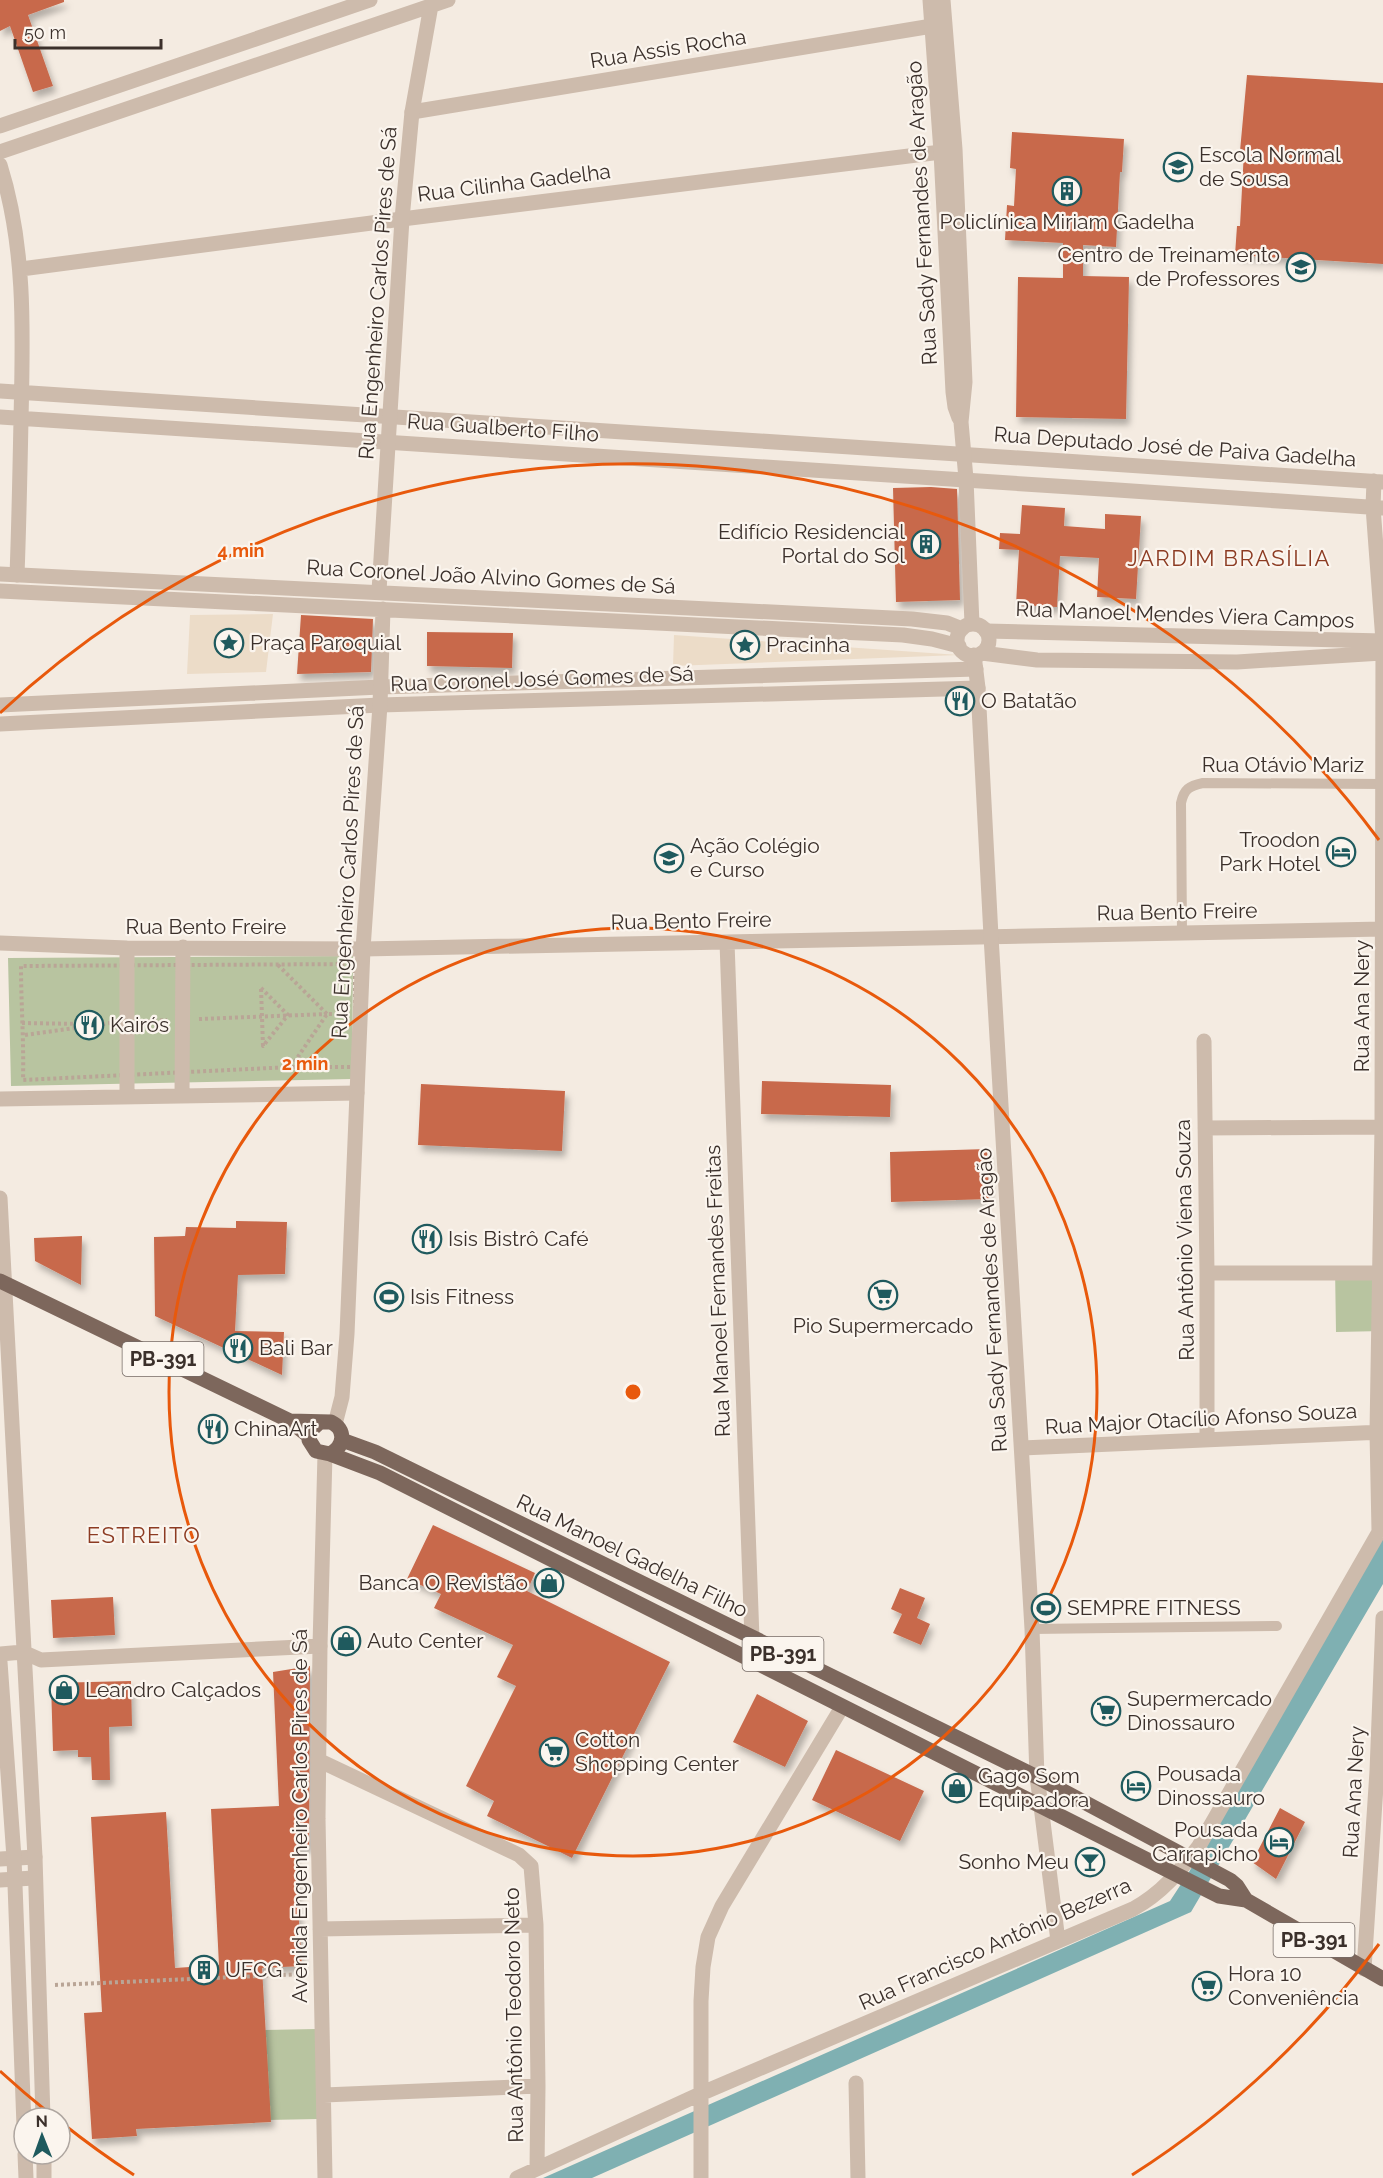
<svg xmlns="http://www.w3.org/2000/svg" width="1383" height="2178" font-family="Raleway,sans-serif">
<defs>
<filter id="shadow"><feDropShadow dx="3.5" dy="6" stdDeviation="3" flood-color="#0004"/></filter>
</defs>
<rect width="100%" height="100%" fill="#f4ebe1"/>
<path fill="#b8c4a0" d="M353,956l-1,123 -341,7 -3,-128z
M1335,1267h48v64l-47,1z
M316,2029l1,90 -50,1 -2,-90z"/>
<path fill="#ecdcc8" d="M273,614l-7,58 -79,2 3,-59z
M674,635l285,20 -286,11z"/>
<path fill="#7fb0b2" d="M1383,1538v46l-192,328 -599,266h-49l627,-277 19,-29z"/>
<path fill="#c8694b" filter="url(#shadow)" d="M0,0h64v2l-36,13 25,71 -20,6 -23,-66 -10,5z
M1247,75l136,8v181l-148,-9 2,-29h3l4,-75h-4z
M1012,132l112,7 -2,33h-2l-4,75 -33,-2v31l46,1 -3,142 -110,-2 2,-140 45,1v-35l-58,-3 2,-35 7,1 2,-37 -6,-1z
M931,487l26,2 3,111 -64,2 -3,-114z
M1022,505l43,3 -1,18 41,3v-15l36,2 -5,83 -39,-2 2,-39 -39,-2 -3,51 -41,-2 3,-55 -20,-1 1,-16 20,1z
M301,615l72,4 -2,53 -74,2z
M427,632l86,1 -1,35 -85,-2z
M762,1081l129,4 -1,32 -129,-3z
M421,1084l144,7 -3,60 -144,-6z
M987,1149l2,50 -98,3 -1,-50z
M236,1221l51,1 -2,52 -47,1 -3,56 49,1 -2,43 -127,-59 -1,-79 31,-1 1,-9 50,1z
M82,1236l-1,49 -46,-24 -1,-23z
M433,1525l102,48 -8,18 143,71 -98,196 -85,-42 7,-15 -28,-15 50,-100 -19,-9 16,-32 -79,-37 7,-14 -34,-15z
M900,1588l25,10 -8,20 13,6 -9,21 -28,-12 9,-19 -11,-5z
M113,1597l2,38 -62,3 -2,-38z
M310,1666l-1,181 -15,1 8,118 -40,2 9,154 -135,7 1,7 -45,3 -8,-126 18,-1 -11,-195 75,-5 9,156 44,-3 -8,-156 68,-3 -6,-134z
M131,1681l1,45 -23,1 1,53h-18l-1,-23h-13v-7l-25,1 -2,-68z
M757,1694l51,27 -23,46 -52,-25z
M836,1750l88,41 -24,50 -88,-41z
M1280,1808l25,14 -29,57 -24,-17z"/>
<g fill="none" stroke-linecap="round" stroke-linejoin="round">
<path stroke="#b9a596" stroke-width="4" stroke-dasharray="3 3" stroke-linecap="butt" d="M355,964v103h-64l-268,13c1,-39 -2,-76 -2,-114z
M278,965l49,49
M261,988l27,27 -25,31z
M199,1019l128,-5
M142,1022l25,-2
M22,1023l62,1
M25,1035l85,-12
M291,1067l36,-53h19
M55,1985l250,-11"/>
<path stroke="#cdbbac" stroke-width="10" d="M1182,934l-1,-131c3,-14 8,-17 22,-20l180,1
M1032,1629l245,-3"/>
<path stroke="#cdbbac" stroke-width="15" d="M412,112l520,-86
M0,165c26,82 23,169 21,254 -1,52 -2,104 -4,156
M21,269l381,-50 539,-67
M0,391l1383,91
M0,417c461,28 922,60 1383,91
M1374,481l-1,26 10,134 -1,486 -5,305 2,99
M986,631l397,10
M982,653l55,7 200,2 145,-9
M0,705l380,-18 596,-18
M0,724l380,-19 598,-17
M727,942l25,697
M0,943l127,5 236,1 1020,-20
M1204,1041l3,232v166
M182,1096l1,-149
M127,1097v-149
M0,1099l357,-6
M1205,1128l178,-1
M1207,1273h176
M1022,1448l361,-16
M320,1646l-2,173 7,359
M318,1760l201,95 12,11 5,59 2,161 -1,83
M1041,1806l17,135
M0,1859l35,-2
M0,1880l34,-2
M320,1929l216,-4
M1364,1969l13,-198 6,-153
M856,2083l2,95
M324,2095l214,-9
M517,2178l183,-84 433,-185c29,-16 46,-37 66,-63l184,-321
M701,2178v-177l2,-34 5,-30 14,-31 120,-199"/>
<path stroke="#cdbbac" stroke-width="15" d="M930,0l11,152 12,240 2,15 4,11
M943,0l12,149 10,233 -4,40 5,57 6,145
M0,126l370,-126
M0,152l448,-152
M0,574l912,45 35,4 15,6
M0,591l903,44 29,4 27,7
M379,591l23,-372 10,-107 20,-112
M957 640a16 16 0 1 1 32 0a16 16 0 1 1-32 0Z
M974,655l4,33 13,248 41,693 5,148 4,29
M0,1198l35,659 8,261
M335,1424l7,-27 5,-63 16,-385 17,-244 3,-96
M0,1654l23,-2 18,8 279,-14 5,-192
M0,1662l14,196 10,268
M25,2154l1,24
M44,2154v24"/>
<path stroke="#7d675c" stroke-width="15" d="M0,1281l290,140 19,15
M290,1421l41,1c15,7 14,24 -1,32l-14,-3 -7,-11 1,-9 10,-9
M342,1440l33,12 662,325 193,103 7,6 9,14
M330,1454l50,19 839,423 27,4 137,79"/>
</g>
<g fill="none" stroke="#e8590c" stroke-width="3">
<circle cx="633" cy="1392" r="464"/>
<path d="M1379 1944A928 928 0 0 1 1132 2175M134 2175A928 928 0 0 1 62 2123M49 2113A928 928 0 0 1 0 2071M0 713A928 928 0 0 1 1379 840"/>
</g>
<defs>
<g id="university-ring" transform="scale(1.5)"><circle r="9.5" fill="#fbf5ee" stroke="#1f5a5e" stroke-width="1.5"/><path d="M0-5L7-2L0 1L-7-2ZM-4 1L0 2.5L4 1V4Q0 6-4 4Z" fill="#1f5a5e"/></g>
<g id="building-ring" transform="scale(1.5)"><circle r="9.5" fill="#fbf5ee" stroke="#1f5a5e" stroke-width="1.5"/><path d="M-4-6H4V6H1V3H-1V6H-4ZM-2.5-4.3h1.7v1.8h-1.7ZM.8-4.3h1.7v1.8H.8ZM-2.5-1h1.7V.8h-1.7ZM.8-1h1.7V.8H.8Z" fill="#1f5a5e"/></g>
<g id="sight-ring" transform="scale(1.5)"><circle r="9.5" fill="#fbf5ee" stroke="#1f5a5e" stroke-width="1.5"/><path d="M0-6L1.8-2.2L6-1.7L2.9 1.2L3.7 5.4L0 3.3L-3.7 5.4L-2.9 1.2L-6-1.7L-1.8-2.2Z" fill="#1f5a5e"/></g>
<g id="restaurant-ring" transform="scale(1.5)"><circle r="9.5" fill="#fbf5ee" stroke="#1f5a5e" stroke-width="1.5"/><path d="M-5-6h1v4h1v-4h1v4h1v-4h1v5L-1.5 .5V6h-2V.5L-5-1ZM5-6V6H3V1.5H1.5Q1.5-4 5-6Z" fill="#1f5a5e"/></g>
<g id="hotel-ring" transform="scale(1.5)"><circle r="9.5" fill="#fbf5ee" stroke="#1f5a5e" stroke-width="1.5"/><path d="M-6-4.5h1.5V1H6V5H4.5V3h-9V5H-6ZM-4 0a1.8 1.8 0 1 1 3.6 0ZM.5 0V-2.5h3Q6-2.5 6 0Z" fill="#1f5a5e"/></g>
<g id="school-ring" transform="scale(1.5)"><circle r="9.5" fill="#fbf5ee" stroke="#1f5a5e" stroke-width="1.5"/><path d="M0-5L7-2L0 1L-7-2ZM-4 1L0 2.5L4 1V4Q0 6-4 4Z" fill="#1f5a5e"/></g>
<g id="supermarket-ring" transform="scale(1.5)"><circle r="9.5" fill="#fbf5ee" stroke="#1f5a5e" stroke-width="1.5"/><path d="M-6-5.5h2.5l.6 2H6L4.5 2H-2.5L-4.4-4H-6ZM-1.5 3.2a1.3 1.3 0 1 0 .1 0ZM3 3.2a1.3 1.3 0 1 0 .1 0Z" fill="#1f5a5e"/></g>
<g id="stadium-ring" transform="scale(1.5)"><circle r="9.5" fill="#fbf5ee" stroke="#1f5a5e" stroke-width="1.5"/><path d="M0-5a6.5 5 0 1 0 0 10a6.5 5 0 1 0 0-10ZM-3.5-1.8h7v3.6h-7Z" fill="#1f5a5e"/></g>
<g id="shop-ring" transform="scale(1.5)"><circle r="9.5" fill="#fbf5ee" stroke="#1f5a5e" stroke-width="1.5"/><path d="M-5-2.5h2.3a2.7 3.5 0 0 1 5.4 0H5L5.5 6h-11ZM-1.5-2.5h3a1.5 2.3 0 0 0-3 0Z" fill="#1f5a5e"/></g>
<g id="bar-ring" transform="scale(1.5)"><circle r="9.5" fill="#fbf5ee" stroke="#1f5a5e" stroke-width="1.5"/><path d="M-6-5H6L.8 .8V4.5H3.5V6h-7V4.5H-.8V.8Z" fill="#1f5a5e"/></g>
</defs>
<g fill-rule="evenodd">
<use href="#university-ring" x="1178" y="167"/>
<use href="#building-ring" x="1067" y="191"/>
<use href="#university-ring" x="1301" y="267"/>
<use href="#building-ring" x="926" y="544"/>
<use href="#sight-ring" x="229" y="643"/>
<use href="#sight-ring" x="745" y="645"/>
<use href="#restaurant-ring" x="960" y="701"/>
<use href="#hotel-ring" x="1341" y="852"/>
<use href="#school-ring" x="669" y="858"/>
<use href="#restaurant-ring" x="89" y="1025"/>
<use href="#restaurant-ring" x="427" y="1239"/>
<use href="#supermarket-ring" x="883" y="1295"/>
<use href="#stadium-ring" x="389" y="1297"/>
<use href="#restaurant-ring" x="238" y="1348"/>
<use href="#restaurant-ring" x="213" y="1429"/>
<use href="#shop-ring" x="549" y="1583"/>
<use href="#stadium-ring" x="1046" y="1608"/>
<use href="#shop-ring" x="346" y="1641"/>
<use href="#shop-ring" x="64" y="1690"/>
<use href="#supermarket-ring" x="1106" y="1711"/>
<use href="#supermarket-ring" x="554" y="1752"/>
<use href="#hotel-ring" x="1136" y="1786"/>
<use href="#shop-ring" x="957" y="1788"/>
<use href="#hotel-ring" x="1279" y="1842"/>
<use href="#bar-ring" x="1090" y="1862"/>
<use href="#building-ring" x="204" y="1970"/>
<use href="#supermarket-ring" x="1207" y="1986"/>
</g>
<g text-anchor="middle" stroke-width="4.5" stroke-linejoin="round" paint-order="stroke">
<g fill="#fbf5ee" stroke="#756b66" stroke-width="1.5">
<rect x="122.5" y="1342" width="81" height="34" rx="4.5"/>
<rect x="742.5" y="1637" width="81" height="34" rx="4.5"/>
<rect x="1273.5" y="1923" width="81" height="34" rx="4.5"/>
</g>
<g font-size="20" font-weight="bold" fill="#3b302b">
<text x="163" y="1366">PB-391</text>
<text x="783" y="1661">PB-391</text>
<text x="1314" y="1947">PB-391</text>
</g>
<g font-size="21" fill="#3b302b" stroke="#fbf5ee">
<text transform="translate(668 49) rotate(-9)" y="7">Rua Assis Rocha</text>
<text transform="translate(514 183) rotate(-7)" y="7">Rua Cilinha Gadelha</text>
<text transform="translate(922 213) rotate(-93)" y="7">Rua Sady Fernandes de Aragão</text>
<text transform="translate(378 293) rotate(-86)" y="7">Rua Engenheiro Carlos Pires de Sá</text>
<text transform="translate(503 428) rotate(4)" y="7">Rua Gualberto Filho</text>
<text transform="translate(1175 447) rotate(4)" y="7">Rua Deputado José de Paiva Gadelha</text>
<text transform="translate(491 577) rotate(3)" y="7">Rua Coronel João Alvino Gomes de Sá</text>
<text transform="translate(1185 615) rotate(2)" y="7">Rua Manoel Mendes Viera Campos</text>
<text transform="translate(542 679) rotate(-2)" y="7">Rua Coronel José Gomes de Sá</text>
<text x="1283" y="772">Rua Otávio Mariz</text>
<text transform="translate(348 872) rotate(-87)" y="7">Rua Engenheiro Carlos Pires de Sá</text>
<text transform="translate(1177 912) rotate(-1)" y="7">Rua Bento Freire</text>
<text transform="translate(691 921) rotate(-1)" y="7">Rua Bento Freire</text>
<text x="206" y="934">Rua Bento Freire</text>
<text transform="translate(1362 1006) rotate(-90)" y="7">Rua Ana Nery</text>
<text transform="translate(1185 1240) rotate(-91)" y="7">Rua Antônio Viena Souza</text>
<text transform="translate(718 1291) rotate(-92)" y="7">Rua Manoel Fernandes Freitas</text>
<text transform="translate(992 1300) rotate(-93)" y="7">Rua Sady Fernandes de Aragão</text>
<text transform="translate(1201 1419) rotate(-3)" y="7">Rua Major Otacílio Afonso Souza</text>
<text transform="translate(632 1556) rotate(26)" y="7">Rua Manoel Gadelha Filho</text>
<text transform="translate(1354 1792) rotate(-87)" y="7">Rua Ana Nery</text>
<text transform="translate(300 1816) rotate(-90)" y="7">Avenida Engenheiro Carlos Pires de Sá</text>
<text transform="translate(995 1944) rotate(-24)" y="7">Rua Francisco Antônio Bezerra</text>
<text transform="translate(514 2015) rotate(-91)" y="7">Rua Antônio Teodoro Neto</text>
</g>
<g font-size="21" fill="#3b302b" stroke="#fbf5ee" text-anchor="start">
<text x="1199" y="162">Escola Normal<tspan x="1199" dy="24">de Sousa</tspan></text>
<text x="1067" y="229" text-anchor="middle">Policlínica Miriam Gadelha</text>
<text x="1280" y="262" text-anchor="end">Centro de Treinamento<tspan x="1280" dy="24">de Professores</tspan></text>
<text x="905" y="539" text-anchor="end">Edifício Residencial<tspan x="905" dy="24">Portal do Sol</tspan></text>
<text x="250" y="650">Praça Paroquial</text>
<text x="766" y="652">Pracinha</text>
<text x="981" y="708">O Batatão</text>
<text x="1320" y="847" text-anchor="end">Troodon<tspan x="1320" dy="24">Park Hotel</tspan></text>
<text x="690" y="853">Ação Colégio<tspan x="690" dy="24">e Curso</tspan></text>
<text x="110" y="1032">Kairós</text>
<text x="448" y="1246">Isis Bistrô Café</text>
<text x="410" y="1304">Isis Fitness</text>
<text x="883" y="1333" text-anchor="middle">Pio Supermercado</text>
<text x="259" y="1355">Bali Bar</text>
<text x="234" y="1436">ChinaArt</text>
<text x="528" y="1590" text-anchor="end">Banca O Revistão</text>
<text x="1067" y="1615">SEMPRE FITNESS</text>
<text x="367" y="1648">Auto Center</text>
<text x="85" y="1697">Leandro Calçados</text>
<text x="1127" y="1706">Supermercado<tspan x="1127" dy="24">Dinossauro</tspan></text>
<text x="575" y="1747">Cotton<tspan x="575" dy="24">Shopping Center</tspan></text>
<text x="1157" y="1781">Pousada<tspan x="1157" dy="24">Dinossauro</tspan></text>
<text x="978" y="1783">Gago Som<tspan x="978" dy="24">Equipadora</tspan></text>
<text x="1258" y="1837" text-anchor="end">Pousada<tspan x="1258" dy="24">Carrapicho</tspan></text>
<text x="1069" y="1869" text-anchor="end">Sonho Meu</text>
<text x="225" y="1977">UFCG</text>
<text x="1228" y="1981">Hora 10<tspan x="1228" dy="24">Conveniência</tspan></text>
</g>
<g font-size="22" letter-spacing="1.5" fill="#8c3b22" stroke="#fbf5ee">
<text x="1229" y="566">JARDIM BRASÍLIA</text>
<text x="144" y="1543">ESTREITO</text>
</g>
</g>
<circle cx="633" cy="1392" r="9" fill="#e8590c" stroke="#fbf5ee" stroke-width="3"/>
<g font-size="18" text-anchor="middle" font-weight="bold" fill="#e8590c" stroke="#fbf5ee" stroke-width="4.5" stroke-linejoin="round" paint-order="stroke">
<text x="241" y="557">4 min</text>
<text x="305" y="1070">2 min</text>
</g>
<g transform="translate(42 2136) rotate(359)"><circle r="28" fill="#fbf5ee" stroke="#aea6a0" stroke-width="1.5"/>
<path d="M0-4.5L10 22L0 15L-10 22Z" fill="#1f5a5e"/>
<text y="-9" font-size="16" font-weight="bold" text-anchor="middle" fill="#3b302b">N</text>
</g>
<path d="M15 39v9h146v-9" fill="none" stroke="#3b302b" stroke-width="3"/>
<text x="24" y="39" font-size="18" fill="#3b302b" stroke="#fbf5ee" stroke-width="4.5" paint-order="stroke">50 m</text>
</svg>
